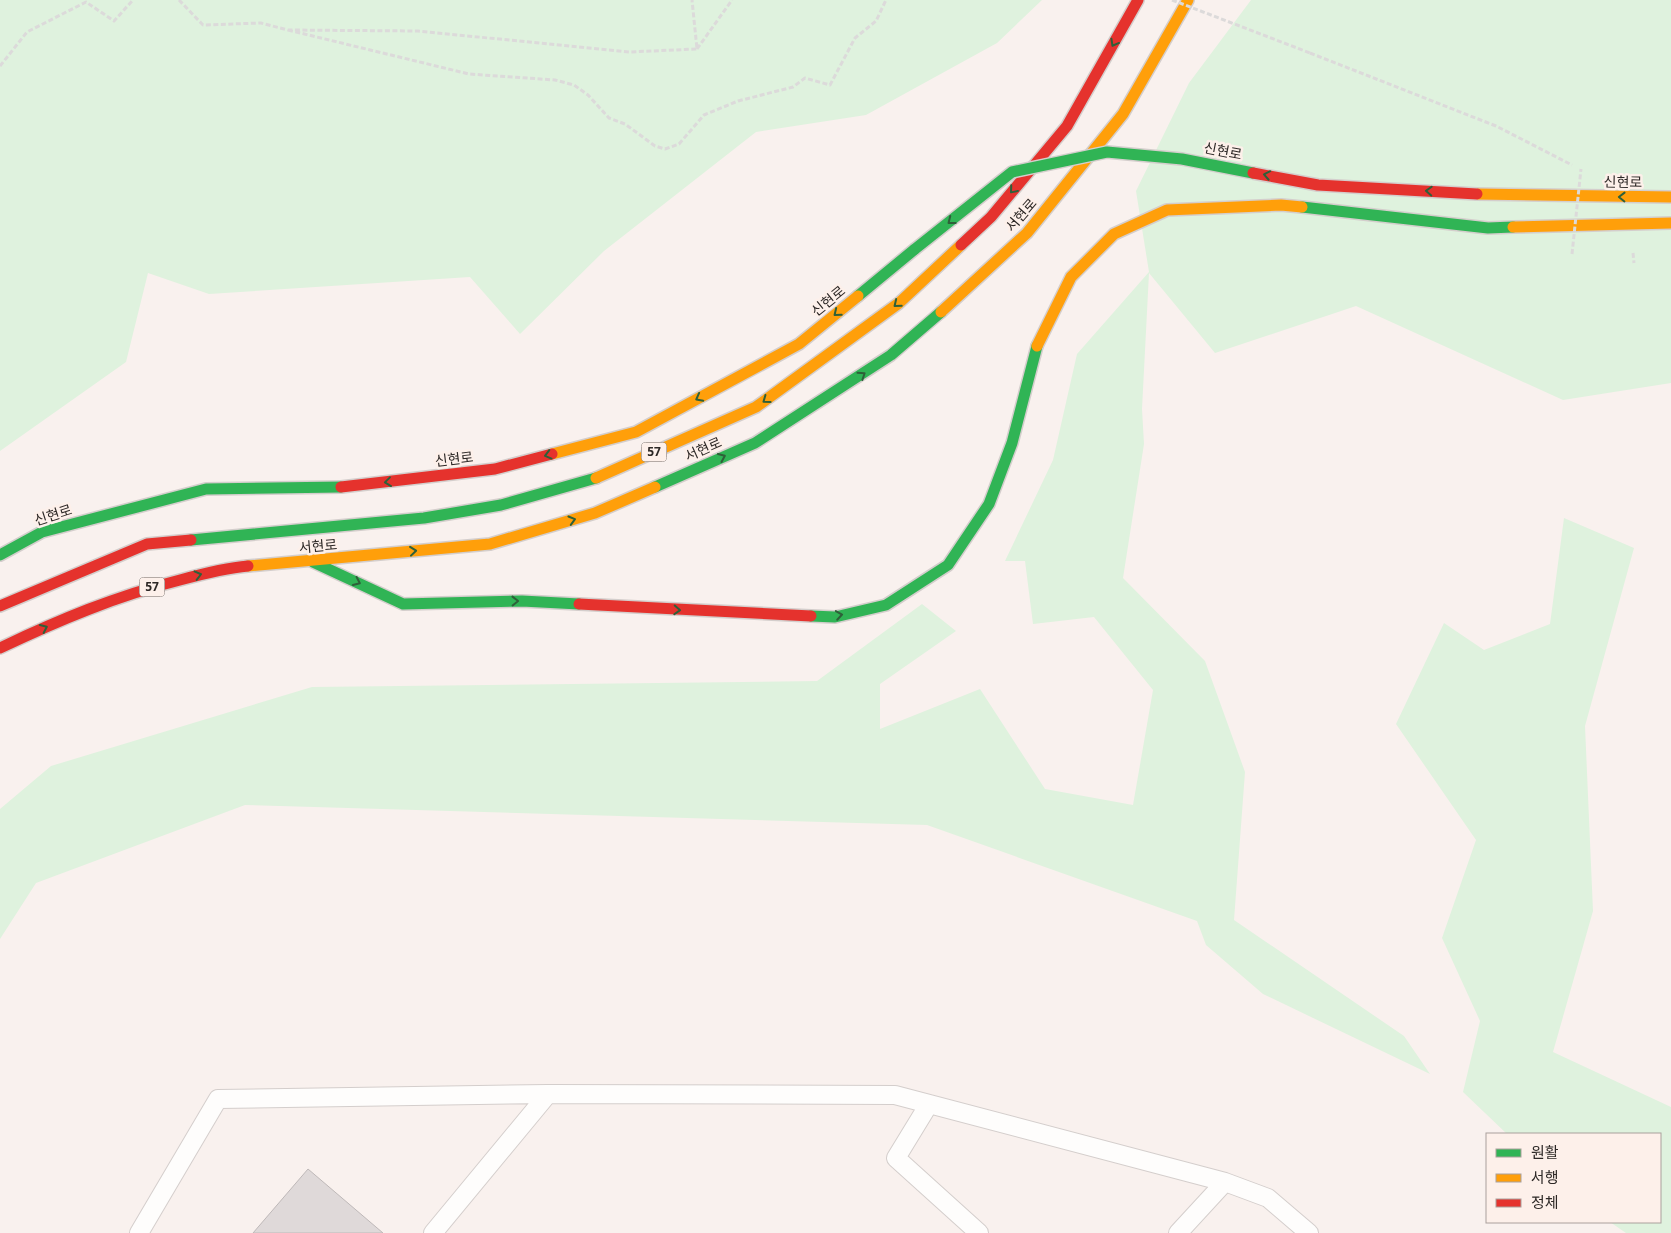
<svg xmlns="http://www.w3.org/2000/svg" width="1671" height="1233" font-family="'Noto Sans','Noto Sans KR',sans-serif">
<rect width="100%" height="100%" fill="#f9f1ee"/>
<path fill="#dff2de" d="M0,0h1042l-45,43 -131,72 -110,17 -152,119 -84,83 -50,-57 -261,17 -61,-21 -22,89 -126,89z
M1251,0h420v383l-108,17 -207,-94 -141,47 -66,-80 -7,136 2,35 -21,134 82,83 40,111 -11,148 170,116 26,38 -167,-80 -57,-49 -9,-24 -270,-96 -682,-20 -209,78 -36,56v-130l51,-43 261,-79 505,-6 105,-77 34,27 -76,53v45l100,-40 65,100 88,16 20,-115 -59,-73 -61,7 -8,-63h-20l48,-101 24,-106 72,-82 -13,-81 53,-108z
M1564,518l70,30 -49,178 8,185 -40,141 118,55v126h-45l-16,-11h50v-88h-153l-44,-42 17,-71 -38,-83 34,-98 -80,-116 48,-101 40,27 66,-26z"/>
<path fill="#dfd9d9" stroke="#beb8b8" d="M308,1169l75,64h-130z"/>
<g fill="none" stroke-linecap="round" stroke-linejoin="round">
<g stroke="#d4cecc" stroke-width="20">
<path id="lane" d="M929,1104l-33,54 83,75
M139,1233l79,-134 330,-5
M433,1233l115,-139 347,1 330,87 43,16 41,35
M1178,1233l47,-51"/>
</g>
<g stroke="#d4cecc" stroke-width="14">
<path id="fast" d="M1302,207l186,21 25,-1
M858,296l57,-47
M655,487l100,-44 136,-88 50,-43
M191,540l233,-22 77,-13 95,-27
M0,555l42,-23 164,-43 135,-2
M313,562l90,42 119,-3 57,3
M811,616l24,1 51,-12 62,-40 41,-61 23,-61 25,-97"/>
</g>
<g stroke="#d4cecc" stroke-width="14">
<path id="slow" d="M1477,194l194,3
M1513,227l158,-4
M941,312l86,-79 96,-119 65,-114
M1037,346l34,-69 43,-43 53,-24 114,-5 21,2
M552,454l84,-22 163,-88 59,-48
M596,478l160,-71 143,-104 62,-58
M248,566l242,-22 105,-31 60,-26"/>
</g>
<g stroke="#d4cecc" stroke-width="14">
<path id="jam" d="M961,245l30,-28 76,-91 71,-126
M341,487l154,-18 57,-15
M579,604l232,12
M0,606l147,-62 44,-4
M0,648c59,-28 116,-52 180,-68 22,-6 45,-12 68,-14"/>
</g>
<path stroke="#dcdada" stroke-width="3" stroke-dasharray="5 2.5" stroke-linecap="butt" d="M179,0l24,25 58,-2 27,7 130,1 211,21 68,-3 -5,-49
M288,30l181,44 86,6 19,5 14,10 21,23 16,6 30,22 10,3 14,-5 25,-29 34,-14 55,-14 12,-9 25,7 25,-47 21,-17 10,-21
M697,49l35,-49
M1310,53l186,73 76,39
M0,66l27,-34 59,-30 28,19 19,-21
M1633,253l1,10"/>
<use href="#lane" stroke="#fefdfc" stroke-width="18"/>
<use href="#fast" stroke="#30b455" stroke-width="11"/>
<use href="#slow" stroke="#ff9f0a" stroke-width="11"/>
<use href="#jam" stroke="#e5322d" stroke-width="11"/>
<g stroke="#d4cecc" stroke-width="14" stroke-linecap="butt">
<path id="fast-bridge" d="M915,249l97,-77 95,-20 75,7 71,14"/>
</g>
<g stroke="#d4cecc" stroke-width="14" stroke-linecap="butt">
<path id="jam-bridge" d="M1253,173l65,12 159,9"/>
</g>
<path stroke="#dcdada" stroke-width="3" stroke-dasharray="5 2.5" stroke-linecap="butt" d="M1172,0l138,53
M1572,254l9,-85"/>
<use href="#fast-bridge" stroke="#30b455" stroke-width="11"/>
<use href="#jam-bridge" stroke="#e5322d" stroke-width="11"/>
</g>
<defs><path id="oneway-chevron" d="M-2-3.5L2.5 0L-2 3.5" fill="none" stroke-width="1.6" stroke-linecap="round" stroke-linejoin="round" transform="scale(1.25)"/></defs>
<g stroke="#2e6039">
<use href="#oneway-chevron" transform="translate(1114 43) rotate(119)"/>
<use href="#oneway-chevron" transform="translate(1267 175) rotate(-169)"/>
<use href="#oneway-chevron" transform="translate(1013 190) rotate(130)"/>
<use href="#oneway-chevron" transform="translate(1429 191) rotate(-177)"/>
<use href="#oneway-chevron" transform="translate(1622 197) rotate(-179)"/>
<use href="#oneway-chevron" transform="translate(951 221) rotate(142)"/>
<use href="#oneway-chevron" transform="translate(897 304) rotate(141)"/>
<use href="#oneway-chevron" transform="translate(837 313) rotate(141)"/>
<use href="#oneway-chevron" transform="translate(862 375) rotate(-34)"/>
<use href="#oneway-chevron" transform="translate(699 398) rotate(152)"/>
<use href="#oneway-chevron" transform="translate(766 400) rotate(144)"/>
<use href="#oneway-chevron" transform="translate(548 455) rotate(165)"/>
<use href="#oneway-chevron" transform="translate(722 457) rotate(-24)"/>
<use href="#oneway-chevron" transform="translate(388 482) rotate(173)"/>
<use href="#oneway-chevron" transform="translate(572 520) rotate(-16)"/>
<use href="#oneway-chevron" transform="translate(413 551) rotate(-6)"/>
<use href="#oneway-chevron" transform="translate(198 575) rotate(-14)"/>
<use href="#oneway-chevron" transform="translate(357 582) rotate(25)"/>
<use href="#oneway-chevron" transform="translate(515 601) rotate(-1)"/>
<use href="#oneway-chevron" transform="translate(677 610) rotate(3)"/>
<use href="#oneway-chevron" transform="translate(839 615) rotate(-9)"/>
<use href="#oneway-chevron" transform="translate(44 628) rotate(-25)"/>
</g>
<g text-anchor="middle" stroke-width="5" stroke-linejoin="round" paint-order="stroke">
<g fill="#fdf0ea" stroke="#6b6461" stroke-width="1">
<rect x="641.5" y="442.5" width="25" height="19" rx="4"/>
<rect x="139.5" y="577.5" width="25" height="19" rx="4"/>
</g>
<g font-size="12" font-weight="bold" fill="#2d2826">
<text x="654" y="456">57</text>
<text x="152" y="591">57</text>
</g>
<g font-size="14" fill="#2d2826" stroke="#fdf0ea">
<text transform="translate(1223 151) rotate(11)" y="5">신현로</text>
<text transform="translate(1623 182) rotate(1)" y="5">신현로</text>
<text transform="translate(1021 215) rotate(-49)" y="5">서현로</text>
<text transform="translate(828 301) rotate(-39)" y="5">신현로</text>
<text transform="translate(703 449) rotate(-24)" y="5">서현로</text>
<text transform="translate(454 459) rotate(-7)" y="5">신현로</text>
<text transform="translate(53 515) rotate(-18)" y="5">신현로</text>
<text transform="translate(318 546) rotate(-5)" y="5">서현로</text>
</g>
</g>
<rect x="1486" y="1133" width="175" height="90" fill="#fdf0ea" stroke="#aaa09c"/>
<rect x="1496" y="1149" width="25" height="8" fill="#30b455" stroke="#aaa09c"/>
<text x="1531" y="1158" font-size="15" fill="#2d2826">원활</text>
<rect x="1496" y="1174" width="25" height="8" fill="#ff9f0a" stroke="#aaa09c"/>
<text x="1531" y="1183" font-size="15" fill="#2d2826">서행</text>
<rect x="1496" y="1199" width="25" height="8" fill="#e5322d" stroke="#aaa09c"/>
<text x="1531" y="1208" font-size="15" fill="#2d2826">정체</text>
</svg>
